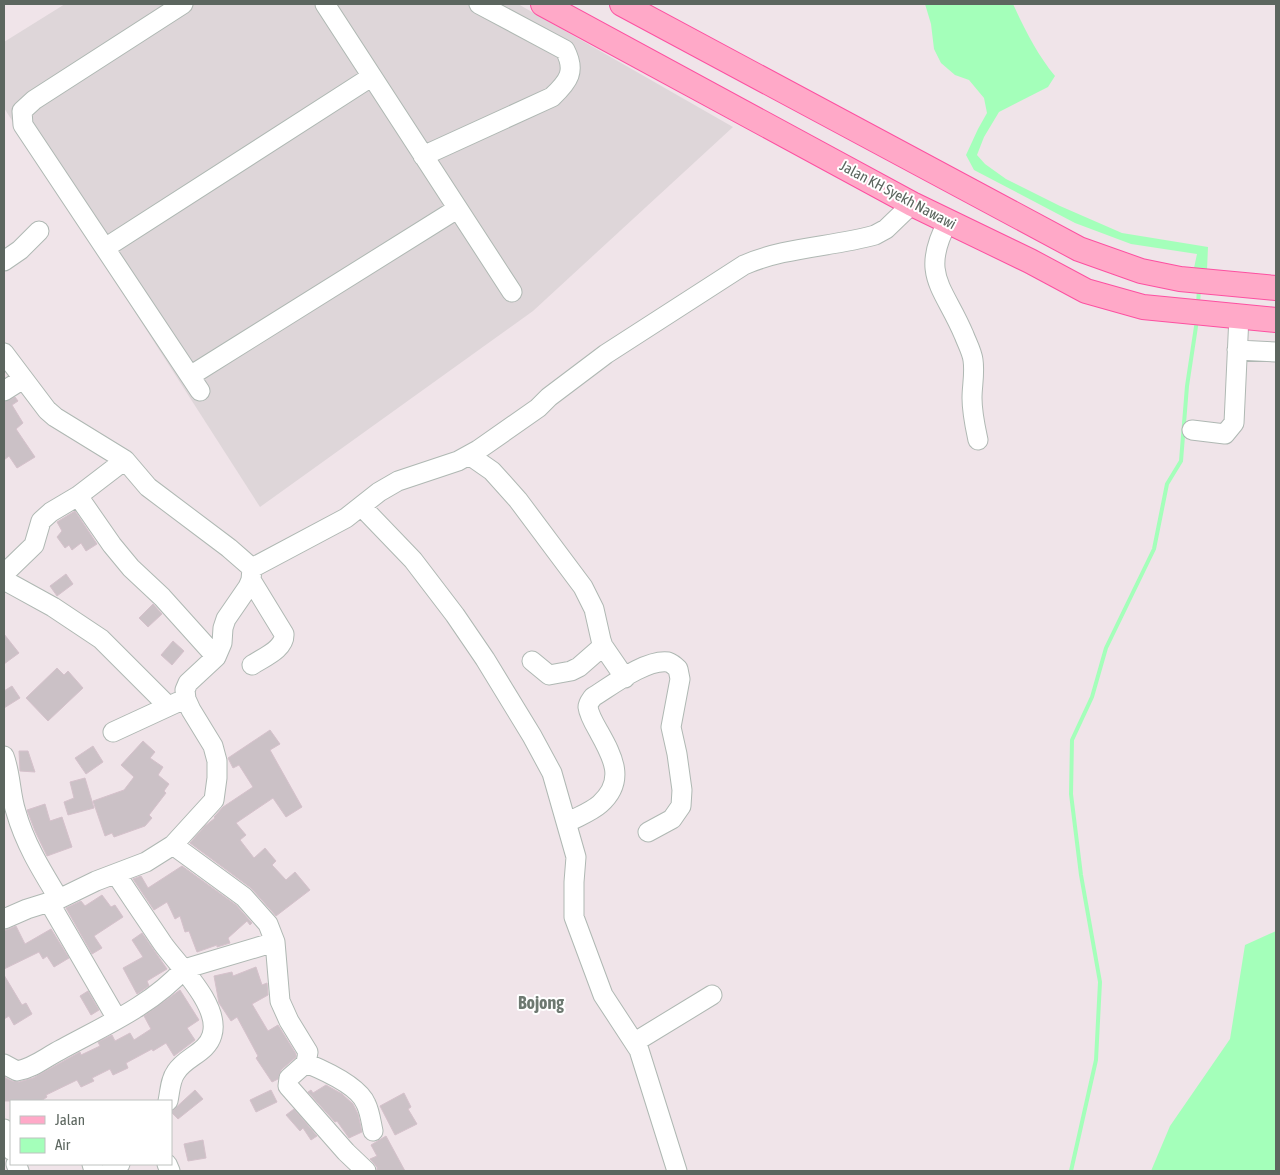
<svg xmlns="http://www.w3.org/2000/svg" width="1280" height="1175" font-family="'Asap Condensed',sans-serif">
<rect width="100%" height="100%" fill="#f0e4e9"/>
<path fill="#ded6d9" d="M65,4h453l215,123 -200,184 -273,196 -256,-399v-66z"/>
<path fill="#a4ffba" d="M925,4h88c12,26 24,50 42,72l-7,11 -49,25 -15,25 -7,18 8,9 21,15 54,27 62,27 86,14 -1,23 -13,-2 3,-14 -66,-10 -56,-21 -101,-53 -8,-15 12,-26 9,-16 -3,-15 -15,-18 -14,-5 -14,-12 -7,-14 -3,-25z
M1276,931v240h-125l19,-45 60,-87 15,-94z"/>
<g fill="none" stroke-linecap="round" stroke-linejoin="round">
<path stroke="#a4ffba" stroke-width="4" d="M1198,304l1,-15
M1071,1171l25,-111 4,-78 -19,-107 -10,-81 1,-54 20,-43 14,-49 48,-99 13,-65 14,-23 6,-75 10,-66"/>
</g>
<path fill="#cbc1c6" stroke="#d5c1cb" d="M15,397l3,4 -6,4 11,18 -7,6 19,28 -18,11 -8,-12 -5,4v-58z
M75,511l22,33 -11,7 -5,-8 -9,7 -3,-5 -4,3 -8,-11 5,-6 -5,-9z
M66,574l7,10 -16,12 -7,-10z
M153,604l9,10 -14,13 -9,-9z
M4,634l15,19 -15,11z
M173,641l11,10 -12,14 -11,-10z
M57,668l7,7 4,-4 15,17 -35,33 -22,-23z
M12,686l8,12 -16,10v-17z
M270,730l10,14 -10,6 32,57 -16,10 -13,-19 -37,25 10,12 -6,5 14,18 11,-10 11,13 -4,4 14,15 9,-8 15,18 -34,26 -25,-28 -61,-45 15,-17 10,-8 -1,-1 9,-10 30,-20 -14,-22 -6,3 -5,-10z
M143,741l12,11 -5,6 13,9 -5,8 11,9 -5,7 2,2 -17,22 3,3 -7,8 -31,11 -2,-4 -7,3 -12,-35 31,-11 10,-13 -13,-12z
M93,746l10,16 -17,12 -11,-16z
M19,751h9l7,21 -15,-1z
M85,778l9,30 -26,7 -4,-13 10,-4 -4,-16z
M45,804l5,17 12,-4 10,30 -25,9 -12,-25 -8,-21z
M182,866l54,39 16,18 -2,2 -3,-4 -19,17 2,5 -13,4v-2l-20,7 -8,-21 -4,1 -5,-16 -5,3 -8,-17 -13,8 -21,-31 8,-3 7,12z
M102,895l9,12 4,-2 8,12 -29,19 8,12 -10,6 -26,-46 15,-7 4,5z
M16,926l9,18 26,-15 18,29 -15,9 -7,-11 -4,3 -4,-7 -35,17v-38z
M142,933l25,36 -20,12 2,5 -12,8 -14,-26 20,-11 -11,-17z
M256,967l6,18 5,-2 1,12 -16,9 16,27 10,-6 18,29v3l-15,13 -3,9 -6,3 -16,-24 2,-2 -21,-39 -6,4 -12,-18 -5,-27 18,-4 1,4z
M4,975l18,30 4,-2 6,11 -18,11 -5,-9 -5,3z
M180,990l19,30 -12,8 8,12 -21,16 -8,-13 -13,8 -1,-2 -26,14 2,5 -15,7 -3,-6 -18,9 2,3 -13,6 -4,-7 -31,15 1,2 -6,4h-37v-24l8,4 7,1 14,-4 47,-26 1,3 19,-9 -2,-4 14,-7 3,6 15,-8 4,7 17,-11 -7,-13z
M88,991l11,19 -8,5 -11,-19z
M326,1085l16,9 11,10 5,10 4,18 -13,6 -12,-17 -2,1 -27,-30 3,-2 2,3z
M195,1090l8,9 -25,20 -7,-7z
M271,1090l6,12 -21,10 -6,-12z
M404,1093l7,14 -3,2 9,15 -22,11 -15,-29z
M294,1109l23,27 -6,4 -8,-12 -3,3 -14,-16z
M386,1136l19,35h-28v-4l-7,-8 7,-3 -6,-11z
M203,1140l3,18 -18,3 -4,-17z"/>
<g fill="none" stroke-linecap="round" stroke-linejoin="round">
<g stroke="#afb8b3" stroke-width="21">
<path id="minor" d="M183,4l-149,96 -12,11 1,14 177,266
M325,4l187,288
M423,156l129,-59c17,-16 24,-26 13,-47l-86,-46
M948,221c-29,54 -4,66 16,114 3,8 8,17 9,25 2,13 -1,26 -1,38 0,15 3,28 6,42
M105,248l266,-171
M4,261l16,-11 19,-19
M1237,350l39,2
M4,353l43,57 8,7 70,43 23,27 81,61 23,20 -1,12 -3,7 -22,32 -3,9 -1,15 -6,14 -28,26 -3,7 1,9 5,11 22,36 4,15v17l-3,22 -41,45 -27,17 -50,19 -37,18 -32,10 -23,10
M190,376l267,-167
M4,391l19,-12
M1192,430l33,4 9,-11 5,-107
M469,455l23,16 26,29 65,87 11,22 7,31 2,6 22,32
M125,460l-47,36 34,49 19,23 31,29 54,60
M362,507l51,53 42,55 30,44 47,77 20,37 24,84 -2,25v35l29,78 36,55 38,121
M252,568l94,-50 33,-26 19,-11 60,-20 20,-11 60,-42 11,-11 57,-43 138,-89c41,-18 88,-18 131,-30l11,-6 26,-25
M4,574l30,-29 7,-24 10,-9 27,-16
M4,580l49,27 48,32 67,67
M251,580l33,54c1,15 -20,23 -32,31
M532,661l17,14 22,-4 8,-4 24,-21
M113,732l65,-30
M4,756c7,18 6,38 12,56 9,32 26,59 43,87
M567,823c10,-6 24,-11 33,-19 26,-23 13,-47 -1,-72 -4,-7 -10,-17 -11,-25 0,-4 3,-7 5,-10 18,-11 53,-38 75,-35 3,1 7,4 10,7l2,10 -9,48 6,27 5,36 -1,16 -9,13 -24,13
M173,845l71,52 24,27 7,18 5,59 9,20 19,31 -2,11 -17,15 -1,8 58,66 20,19
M116,874c15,23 31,46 47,70 15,21 58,62 49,91 -5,18 -27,22 -36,37 -6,8 -6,20 -8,29
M49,902l68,117
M635,1042l77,-47
M306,1063c17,7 53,23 60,41 4,8 5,18 7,27
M4,1064l13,7c17,-3 29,-14 45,-22 42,-23 90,-44 122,-80l91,-27
M4,1129l7,21
M16,1164l3,7
M92,1164l2,7
M167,1164l3,7
M110,1171l10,-7"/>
</g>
<g stroke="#fd50a1" stroke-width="26">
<path id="major" d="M543,4l369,200 118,57 56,30 57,16 133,13
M622,4l457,245 62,22 39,8 96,9"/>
</g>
<use href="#minor" stroke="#fff" stroke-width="19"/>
<use href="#major" stroke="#ffa9c8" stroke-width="24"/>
</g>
<g text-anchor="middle" stroke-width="4" stroke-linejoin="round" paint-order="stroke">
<g font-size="15" fill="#5c665f" stroke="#fff">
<text transform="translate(898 195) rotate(28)" y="5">Jalan KH Syekh Nawawi</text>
</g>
<g font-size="18" font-weight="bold" fill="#6d7870" stroke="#fff">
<text x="541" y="1009">Bojong</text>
</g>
</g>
<rect width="1280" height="1175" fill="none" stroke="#5c665f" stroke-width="10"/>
<rect x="10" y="1100" width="162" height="65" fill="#ffffff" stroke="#bec2bf"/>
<rect x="20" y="1116" width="25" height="8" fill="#ffa9c8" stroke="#bec2bf"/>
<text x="55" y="1125" font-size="15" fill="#5c665f">Jalan</text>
<rect x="20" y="1138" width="25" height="15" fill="#a4ffba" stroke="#bec2bf"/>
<text x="55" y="1150" font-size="15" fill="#5c665f">Air</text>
</svg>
